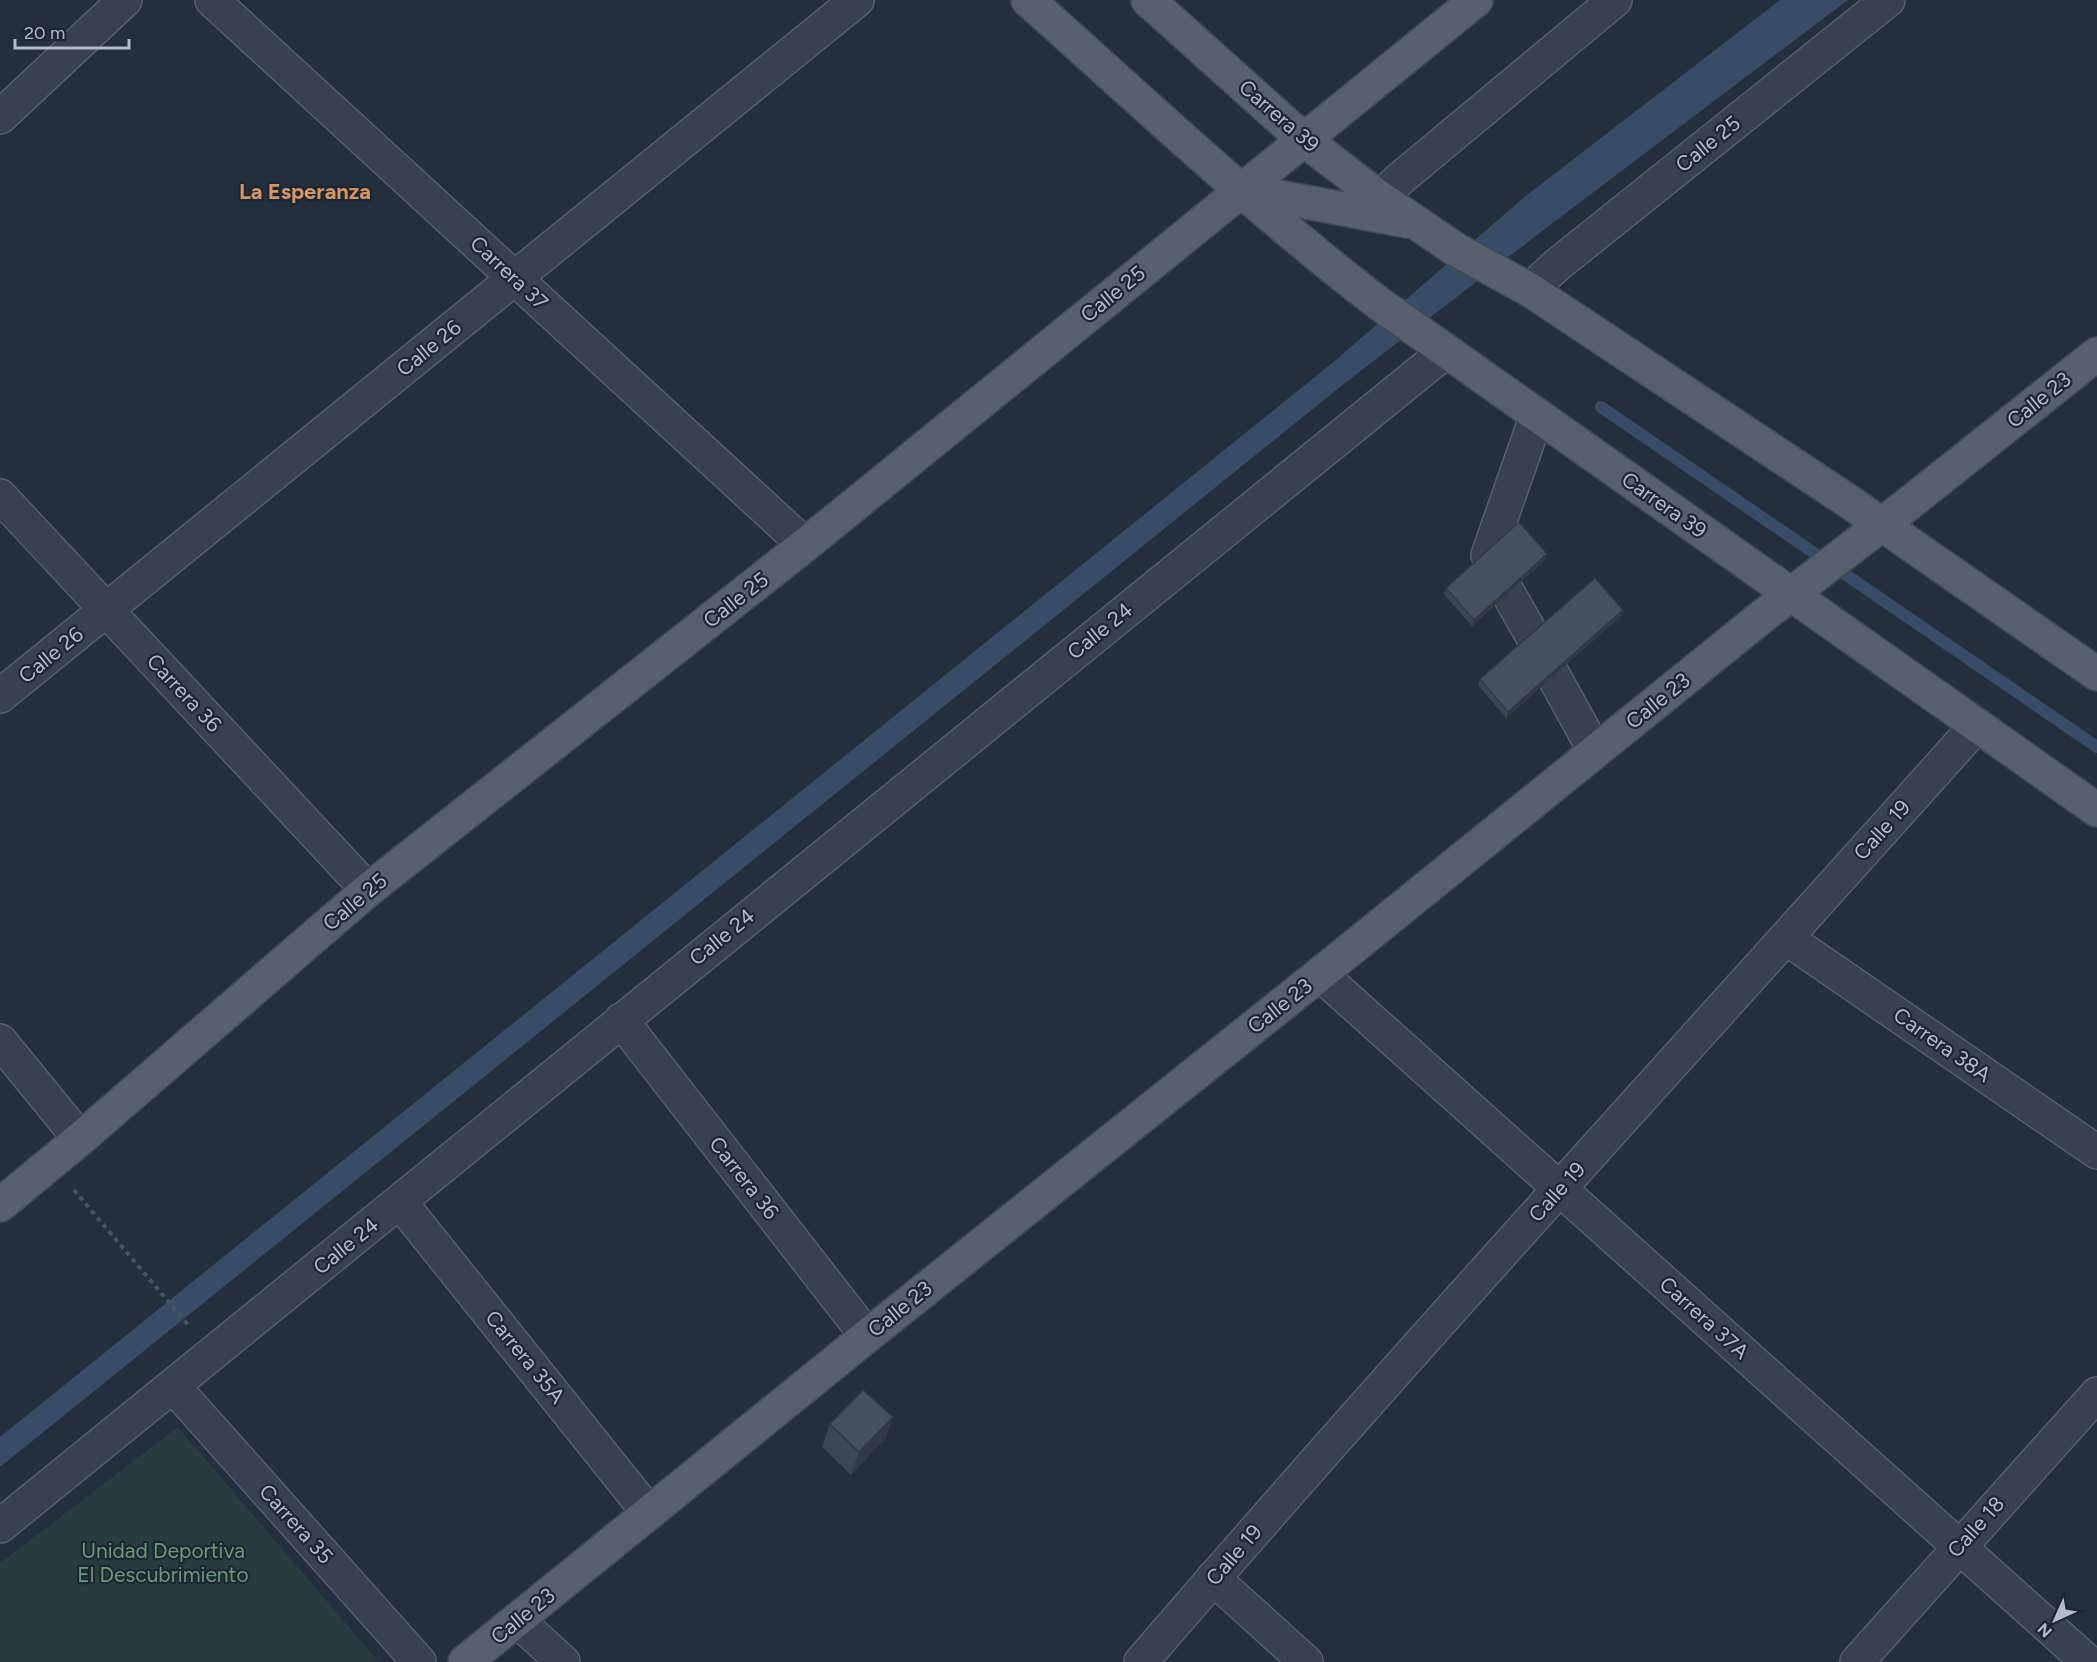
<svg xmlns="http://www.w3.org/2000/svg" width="2097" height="1662" font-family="Figtree,sans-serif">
<rect width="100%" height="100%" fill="#242f3e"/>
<path fill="#263c3f" d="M178,1427l201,235h-379v-99z"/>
<path fill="#394c67" d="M1780,0h68l-302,228 -201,155 -1345,1084v-30l1331,-1073 196,-169z"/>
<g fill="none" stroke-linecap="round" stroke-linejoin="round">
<path stroke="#394c67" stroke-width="12" d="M1601,407l496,340"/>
<g stroke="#565f6c" stroke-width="36">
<path id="minor" d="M212,0l593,545
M0,117l125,-117
M1356,211l24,-13 21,-20 214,-178
M1530,290l27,-25 331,-265
M0,496l368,394
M1488,555l49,-140
M1508,593l25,44
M1553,675l42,76
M0,696l857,-696
M1786,938l311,214
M1320,974l768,688
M621,1020l246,316
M0,1041l80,98
M400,1202l249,311
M173,1386l246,276
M0,1526l1446,-1175
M1213,1578l93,84
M517,1620l46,42
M1141,1662c273,-317 557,-625 836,-937
M1857,1662l240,-268"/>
</g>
<g stroke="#414a57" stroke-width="36">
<path id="major" d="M1028,0c116,103 230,211 353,305l716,505
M1148,0l155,139 77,59 75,51 75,41 321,213 246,171
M1242,190l165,31
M0,1205l80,-66 288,-249 437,-345 671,-545
M465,1662l402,-326 453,-362 444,-359 143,-110 190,-151"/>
</g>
<path stroke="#44595c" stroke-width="4" stroke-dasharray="4.5 4.5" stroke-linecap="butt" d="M74,1190l115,136"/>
<use href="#minor" stroke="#38414e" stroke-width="33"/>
<use href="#major" stroke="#56606e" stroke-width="33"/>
</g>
<path fill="#3b4654" d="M1547,554l-2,6 -73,66 -28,-32 2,-6z
M1621,616l-115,102 -28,-33 2,-6z
M893,1417l-8,22 -34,36 -29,-28 8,-23z"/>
<path fill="#303945" d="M1547,554l-2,6 -73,66 2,-6z
M1623,610l-2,6 -115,102 2,-6z
M893,1417l-8,22 -34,36 8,-23z"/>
<path fill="#455162" stroke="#303945" stroke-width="1.5" d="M1519,522l28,32 -73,66 -28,-32z
M1595,578l28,32 -115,102 -28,-33z
M863,1390l30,27 -34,35 -29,-28z"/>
<g text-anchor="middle" stroke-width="4.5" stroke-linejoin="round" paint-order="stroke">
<g font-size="21" fill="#b4bcc9" stroke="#1d2633">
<text transform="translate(1279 116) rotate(41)" y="7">Carrera 39</text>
<text transform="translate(1708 144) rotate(-39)" y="7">Calle 25</text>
<text transform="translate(509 273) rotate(43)" y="7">Carrera 37</text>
<text transform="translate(1113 294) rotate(-39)" y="7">Calle 25</text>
<text transform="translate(429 348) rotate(-39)" y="7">Calle 26</text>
<text transform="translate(2039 400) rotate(-39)" y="7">Calle 23</text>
<text transform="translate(1664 505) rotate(35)" y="7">Carrera 39</text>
<text transform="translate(736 600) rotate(-38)" y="7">Calle 25</text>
<text transform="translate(1100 631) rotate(-39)" y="7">Calle 24</text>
<text transform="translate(51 655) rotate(-39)" y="7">Calle 26</text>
<text transform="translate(184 693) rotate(47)" y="7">Carrera 36</text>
<text transform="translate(1658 701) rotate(-39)" y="7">Calle 23</text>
<text transform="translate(1882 830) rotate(-48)" y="7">Calle 19</text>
<text transform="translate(355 902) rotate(-40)" y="7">Calle 25</text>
<text transform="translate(722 937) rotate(-39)" y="7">Calle 24</text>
<text transform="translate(1280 1006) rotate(-38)" y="7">Calle 23</text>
<text transform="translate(1942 1045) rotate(35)" y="7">Carrera 38A</text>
<text transform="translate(744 1178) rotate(52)" y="7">Carrera 36</text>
<text transform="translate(1557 1192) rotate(-48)" y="7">Calle 19</text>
<text transform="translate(346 1246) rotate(-39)" y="7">Calle 24</text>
<text transform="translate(900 1309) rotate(-39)" y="7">Calle 23</text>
<text transform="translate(1704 1318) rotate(42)" y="7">Carrera 37A</text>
<text transform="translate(525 1357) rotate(51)" y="7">Carrera 35A</text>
<text transform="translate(296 1524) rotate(48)" y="7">Carrera 35</text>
<text transform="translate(1976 1527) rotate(-48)" y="7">Calle 18</text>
<text transform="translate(1234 1555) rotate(-49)" y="7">Calle 19</text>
<text transform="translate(523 1616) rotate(-39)" y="7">Calle 23</text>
</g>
<g font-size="21" fill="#6b9a76" stroke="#1d2633">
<text x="163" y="1558">Unidad Deportiva<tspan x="163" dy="24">El Descubrimiento</tspan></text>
</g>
<g font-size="22" font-weight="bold" fill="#d59563" stroke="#1d2633">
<text x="305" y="199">La Esperanza</text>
</g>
</g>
<g transform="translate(2055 1620) rotate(225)" stroke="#1d2633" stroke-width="4.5" paint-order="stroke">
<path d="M0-4.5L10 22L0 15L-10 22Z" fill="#b4bcc9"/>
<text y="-9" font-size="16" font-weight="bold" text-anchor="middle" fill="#b4bcc9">N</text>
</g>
<path d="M15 39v9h114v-9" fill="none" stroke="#b4bcc9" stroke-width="3"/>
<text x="24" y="39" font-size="18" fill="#b4bcc9" stroke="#1d2633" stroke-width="4.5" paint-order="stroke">20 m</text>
</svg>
